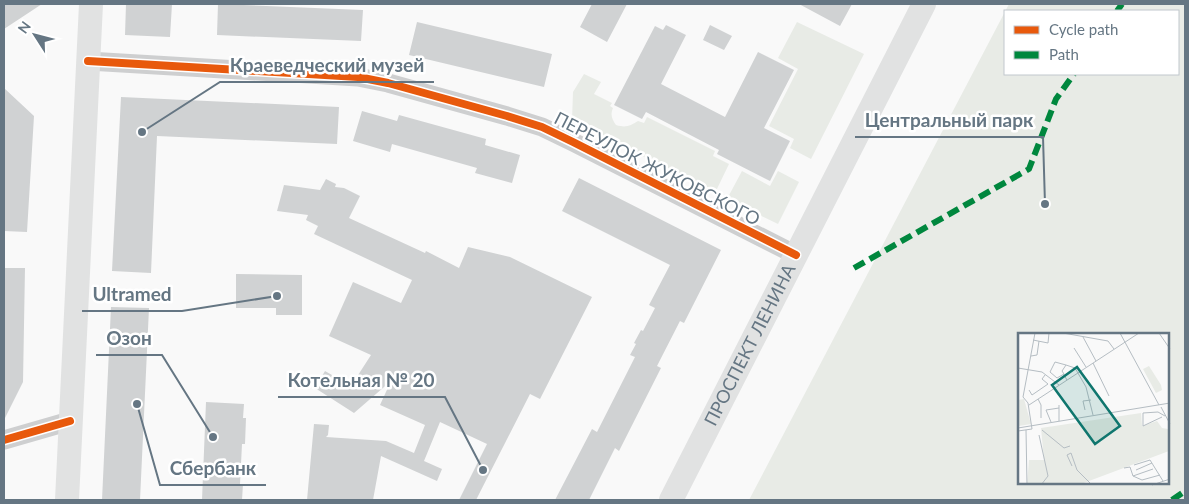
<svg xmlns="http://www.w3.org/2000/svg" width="1189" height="504" font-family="Lato,sans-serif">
<rect width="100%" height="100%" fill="#f9f9f9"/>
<path fill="#e8ebe6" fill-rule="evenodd" d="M1009,4h176v496h-436zM1005,11h173v63h-173zM1019,334h149v149h-149z
M797,22l67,32 -53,105 -21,-11 4,-9 -25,-13 29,-57 -20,-11z
M584,74l17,8 -7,12 18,9 -2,3 3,2c-3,7 -1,11 3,17 10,3 14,1 22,-4l6,2 3,-6 68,34 -2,5 16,8 -14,29 -143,-73 1,-28z
M742,171l28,15 8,-15 21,11 -21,42 -51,-25z"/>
<path fill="#d0d2d3" d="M4,4h38l-38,25z
M126,4h46l-2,33 -45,-2z
M218,4l145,6 -2,31 -144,-6z
M592,4h35l-20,38 -27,-15z
M799,4h53l-12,22z
M417,22l135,32 -8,33 -135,-32z
M666,25l20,10 -25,49 64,33 33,-65 36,18 -30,58 26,13 -20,40 -53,-27 2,-4 -73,-38 -4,7 -28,-14 41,-79 8,4z
M710,25l22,11 -8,14 -21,-10z
M4,88l30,28 -7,116 -23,-1z
M121,97l218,10 -2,37 -180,-8 -6,137 -39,-2z
M362,111l35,10 2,-6 87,24 -1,6 35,10 -8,28 -37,-10 2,-5 -85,-24 -2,8 -37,-11z
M579,178l142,72 -37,73 -4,-2 -23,45 4,2 -42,83 -4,-3 -26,52h-34l37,-71 5,3 38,-75 -5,-2 6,-11 -2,-1 7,-13 2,1 12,-23 -6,-3 21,-40 -108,-54z
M326,179l10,5 -1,3 9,1 16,8 -11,22 76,35 1,-2 33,17 9,-21 42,10 82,40 -52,102 -10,-5 -54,106h-17l28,-56 -47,-22 -16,39 18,8 -5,12 -56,-25 -8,44h-66l7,-76 15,1 -1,10 -2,2 60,4 28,12 11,-28 -45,-20 11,-24 -37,32 -39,-25 10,-17 26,15 20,-31 -42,-19 24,-54 48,21 11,-23 -98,-46 4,-8 -12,-6 2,-5 -31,-4 7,-26 36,5z
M4,268h21l-2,114 -19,38z
M236,274l66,1v40h-26v-7h-40z
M111,307l38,1 -9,192h-38z
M206,402l38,2 -1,14h3l-1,26h-3l-2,40h3l-1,16h-40z"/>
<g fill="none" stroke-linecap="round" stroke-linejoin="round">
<path stroke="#cecfd0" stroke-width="19" d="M88,61l270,16 30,6 119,33 35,11 31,15 223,113
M4,440l66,-19"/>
<g stroke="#e1e2e2" stroke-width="24">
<path d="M67,500l24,-496"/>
<path id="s1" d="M671,500l253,-496"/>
</g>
<path stroke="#00873e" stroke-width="6" stroke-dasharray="12 6" stroke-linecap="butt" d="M1117,11l5,-7
M854,268l175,-99 27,-70 18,-25
M1172,500l13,-9"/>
<g stroke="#fff" stroke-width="11">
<path id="cycleway" d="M88,61l270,16 30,6 119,33 35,11 31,15 223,113
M4,440l66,-19"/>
</g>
<use href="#cycleway" stroke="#e8590c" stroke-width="8"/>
</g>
<g text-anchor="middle" stroke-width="5" stroke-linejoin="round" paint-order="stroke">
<g font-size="18" fill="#657683" stroke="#fff">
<text transform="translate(657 169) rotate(27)" y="6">ПЕРЕУЛОК ЖУКОВСКОГО</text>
<text dy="6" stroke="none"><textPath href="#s1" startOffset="174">ПРОСПЕКТ ЛЕНИНА</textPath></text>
</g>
</g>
<g transform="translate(1018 333)">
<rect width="151" height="151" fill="#f9f9f9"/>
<path d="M131,33l12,19 1,5 -6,3 -13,-24zM6,66l7,25 -12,2 -1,-26zM123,80l1,13 15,-5 5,7 6,1 1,22 -88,33 -54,1 2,-25h15l-3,-32z" fill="#e8ebe6"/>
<path fill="none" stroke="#b5bdc3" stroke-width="1" d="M45,0l45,8 6,8M102,0l39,72M141,0l11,16M65,4l13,24M15,7l15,3 1,-10M56,15l12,19M13,23l6,-1 2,-14M75,30l16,33M48,32l9,3 11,19 7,28M0,35l24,4 17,13M46,41l-7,4 -7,-6 5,-10 11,3 -4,6 2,3v1l3,5M11,57l3,5 16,-11 -6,-5 3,-4M20,66l3,6v13M11,72l110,-72M41,72v16M143,74l9,17M67,77l-2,-9 8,-1M144,84l-19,9v-13l15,-1 7,4M33,89l-5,-12 13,-2M0,95l152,-25M8,97l1,55M24,97l22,18 6,-2M0,98l14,-2 -4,-26 -5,-6 12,-64M21,102l9,41 -7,9M116,132l16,-5 13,21M54,133l-5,-11 4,-2 6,17M106,135l6,-1 3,9 20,-7M59,137l15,15M118,137l16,-7M115,143l9,4 18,-5M134,152l18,-6"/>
<path fill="#0f766e" fill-opacity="0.15" stroke="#0f766e" stroke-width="2.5" d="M59,34l43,59 -25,18 -43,-59z"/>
<rect width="151" height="151" fill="none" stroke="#657683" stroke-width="2.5"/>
</g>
<path fill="none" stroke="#657683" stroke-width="2" d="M142 132L220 82H434M1045 204L1043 137H855M277 296L182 311H82M213 437L162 355H96M483 470L445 397H278M137 404L160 485H266"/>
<g fill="#657683" stroke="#fff" stroke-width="2">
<circle cx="142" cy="132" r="5"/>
<circle cx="1045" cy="204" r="5"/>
<circle cx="277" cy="296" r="5"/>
<circle cx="213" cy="437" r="5"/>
<circle cx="483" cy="470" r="5"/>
<circle cx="137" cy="404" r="5"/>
</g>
<g font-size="19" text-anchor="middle" font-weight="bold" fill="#657683" stroke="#fff" stroke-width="5" stroke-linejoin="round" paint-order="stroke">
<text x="327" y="72">Краеведческий музей</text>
<text x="949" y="127">Центральный парк</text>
<text x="132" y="301">Ultramed</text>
<text x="129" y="345">Озон</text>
<text x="361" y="387">Котельная № 20</text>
<text x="213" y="475">Сбербанк</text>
</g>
<rect width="1189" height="504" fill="none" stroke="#657683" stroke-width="10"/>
<rect x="1004" y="10" width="175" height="65" fill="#ffffff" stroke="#c1c8cd"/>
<rect x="1014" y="26" width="25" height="8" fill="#e8590c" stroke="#c1c8cd"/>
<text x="1049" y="35" font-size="15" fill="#657683">Cycle path</text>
<rect x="1014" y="51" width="25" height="8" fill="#00873e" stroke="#c1c8cd"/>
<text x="1049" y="60" font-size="15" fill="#657683">Path</text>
<g transform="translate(35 35) rotate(306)" stroke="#ffffff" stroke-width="4" paint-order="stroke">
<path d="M0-4L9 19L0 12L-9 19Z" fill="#657683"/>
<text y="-8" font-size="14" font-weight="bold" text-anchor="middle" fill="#657683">N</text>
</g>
</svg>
